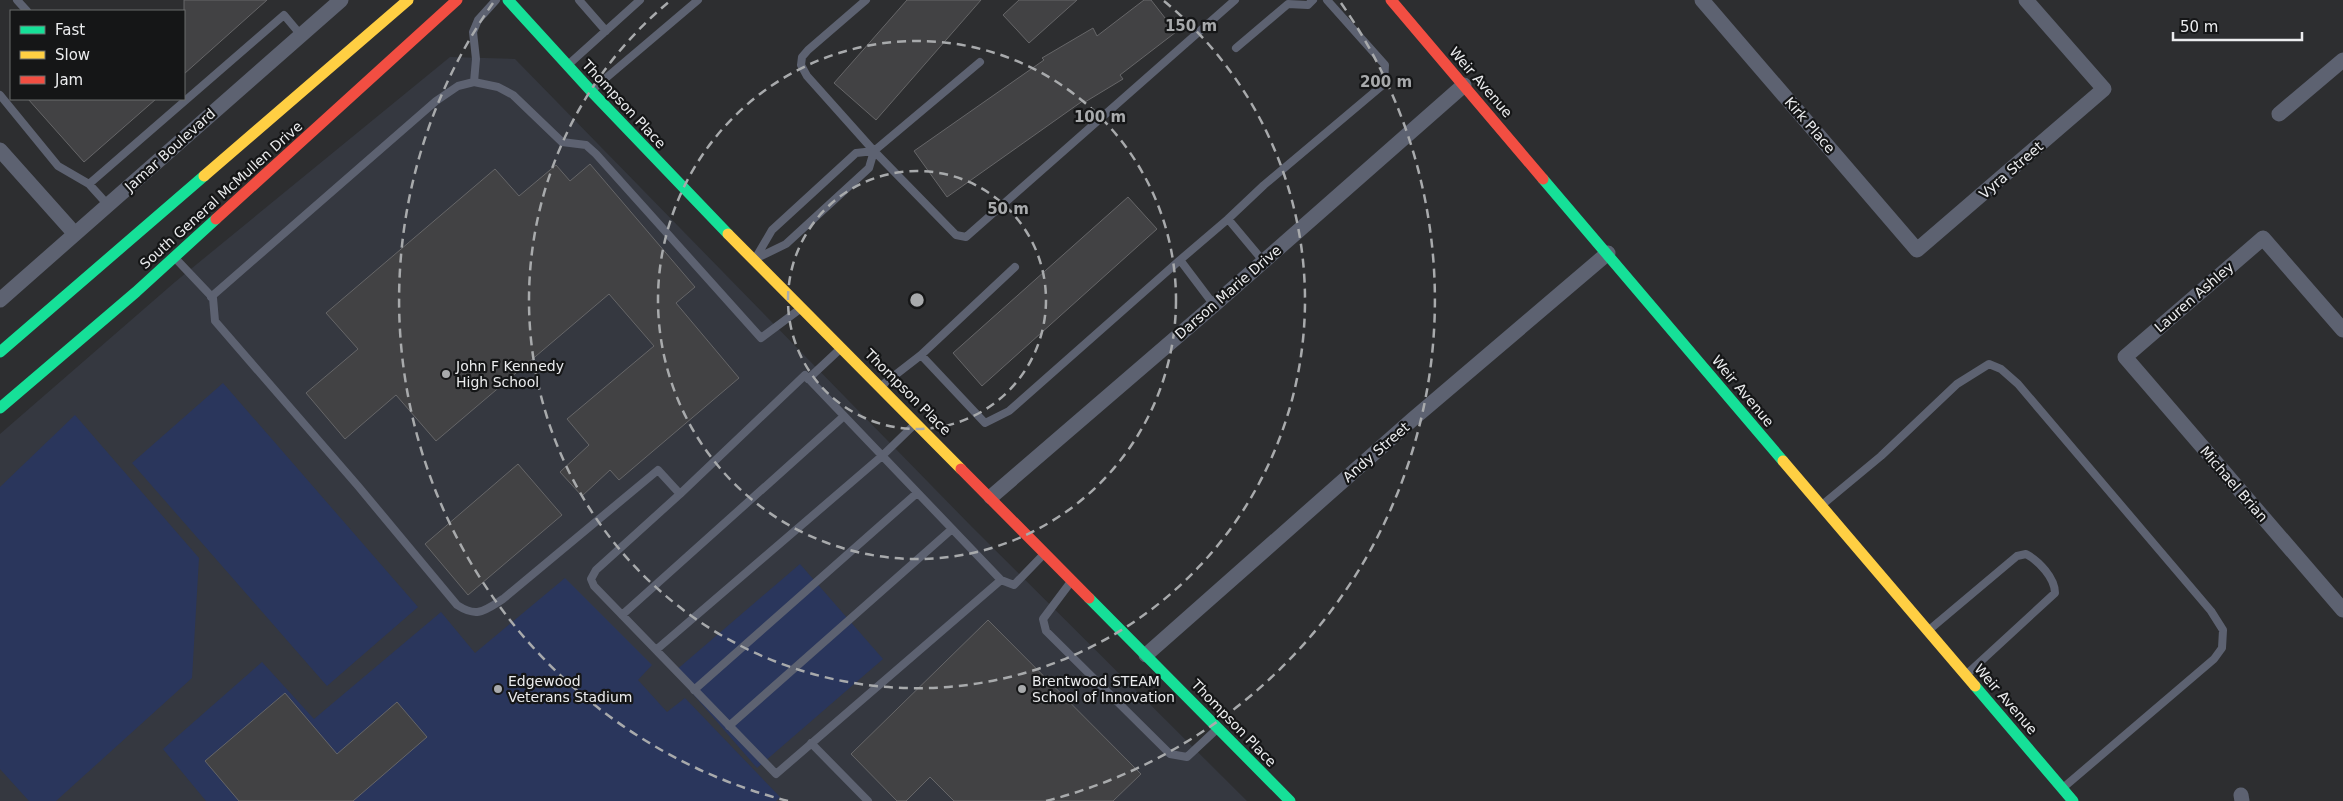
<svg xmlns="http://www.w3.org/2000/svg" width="2343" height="801" font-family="'DejaVu Sans',sans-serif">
<rect width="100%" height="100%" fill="#2d2e30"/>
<path fill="#353840" d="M450,57l65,2 457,468 275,274h-1247v-367l175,-152z"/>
<path fill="#2a365c" d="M223,383l195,224 -91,79 -195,-223z
M75,415l124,143 -7,120 -136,123h-27l-29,-32v-282z
M800,564l83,95 -126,109 -83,-96z
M565,578l87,87 -14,15 29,32 18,-14 95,99 -4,4h-570l-43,-52 99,-87 52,57 127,-107 34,41z"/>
<path fill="#424244" stroke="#666668" d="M184,0h83l-83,74z
M907,0h74l-105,120 -42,-37z
M1019,0h58l-48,43 -26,-28z
M1144,0h7l25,32 -56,43 3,4 -38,23 -1,-2 -137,97 -33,-46 130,-91 -2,-2 51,-30 4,8z
M28,99h128l-72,63z
M590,164l105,123 -19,16 63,75 -120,102 -9,-10 -28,26 -22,-24 29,-27 -22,-26 87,-73 -45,-52 -173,147 -40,-46 -51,44 -39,-46 52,-44 -32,-36 169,-144 24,27 37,-31 14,16z
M1128,197l29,32 -175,157 -29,-33z
M518,464l44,51 -94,80 -43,-51z
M988,620l153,154 -28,27h-159l-24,-24 -24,24h-9l-46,-47z
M285,693l52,61 60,-52 30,35 -74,64h-114l-34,-40z"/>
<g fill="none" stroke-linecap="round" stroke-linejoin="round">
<path stroke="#5d6271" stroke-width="8" d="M17,0l10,11
M579,0l27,31
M866,0l-58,50 -6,7 -1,8 6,11 67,75 82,84 10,2 269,-237
M1236,48l52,-44 20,1 5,-5
M569,64l71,-64
M474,82l24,5 15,8 49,47 24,3 10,9 165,184 39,-29
M593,89l105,-89
M0,95l58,71 31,18 195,-169 16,19
M874,151l-5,17 -83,76 -31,15 17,-29 84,-77z
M874,151l106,-89
M89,184l19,21
M176,259l37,39 2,23 143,165 99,119c20,13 27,6 46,-6l155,-129 22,24 -84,76 -5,9 3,7 182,188 225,-194 13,5 29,-30
M1180,260l48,-41
M1264,262l-36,-43 36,-34 120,-101 1,-19 -58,-65
M211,297l225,-196 22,-15 16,-4 2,-23 -3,-27 5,-12 18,-20
M921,355l94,-88
M808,379l31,-29
M881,386l40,-31 64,68 24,-12 171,-151 34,45
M680,494l125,-119 196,205
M1822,505l59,-49 76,-72 32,-20 12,5 17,15 193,227 12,19 -1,18 -8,11 -150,128
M1070,583l-27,36 3,12 124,123 17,3 30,-28
M622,615l222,-199
M1929,630l88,-74 9,-2c13,7 29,24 29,39l-88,81
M656,650l226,-194 32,-31
M694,690l223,-197
M729,726l223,-197
M811,743l57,58"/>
<path stroke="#5d6271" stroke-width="15" d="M1702,0l215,250 187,-161 -78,-89
M2279,114l64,-54
M0,150l75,84
M0,300l341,-300
M2343,330l-80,-92 -138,119 218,253
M991,497l223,-192 250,-220
M1146,655l267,-236 195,-166
M2241,795l1,6"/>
<path stroke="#16e098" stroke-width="11" d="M508,0l83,91 137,143
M1543,179l240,282
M0,352l204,-176
M0,408l136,-116 80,-73
M1089,598l201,203
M1975,686l98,115"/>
<path stroke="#ffcf43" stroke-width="11" d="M204,176l204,-176
M728,234l233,235
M1783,461l192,225"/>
<path stroke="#f24e42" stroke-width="11" d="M1391,0l152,179
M216,219l241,-219
M961,469l128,129"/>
</g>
<g fill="none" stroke="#a8aaac" stroke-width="2.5" stroke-dasharray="9 6">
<circle cx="917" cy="300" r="129"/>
<circle cx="917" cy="300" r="259"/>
<path d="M1164 1A388 388 0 1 1 670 1"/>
<path d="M788 801A517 517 0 0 1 493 3M1341 3A517 517 0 0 1 1046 801"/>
</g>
<g fill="#a8aaac" stroke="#151617" stroke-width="2">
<circle cx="446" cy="374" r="5"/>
<circle cx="498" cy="689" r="5"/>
<circle cx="1022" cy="689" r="5"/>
</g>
<g text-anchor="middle" stroke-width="4.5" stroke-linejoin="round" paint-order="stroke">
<g font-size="14" fill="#ebecee" stroke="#151617">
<text transform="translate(1481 82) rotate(49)" y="5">Weir Avenue</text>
<text transform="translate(624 104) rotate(47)" y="5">Thompson Place</text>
<text transform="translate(1810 125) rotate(49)" y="5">Kirk Place</text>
<text transform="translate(170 150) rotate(-42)" y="5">Jamar Boulevard</text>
<text transform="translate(2011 170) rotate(-41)" y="5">Vyra Street</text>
<text transform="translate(221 195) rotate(-42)" y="5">South General McMullen Drive</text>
<text transform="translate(1228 292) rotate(-41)" y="5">Darson Marie Drive</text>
<text transform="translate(2194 297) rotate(-41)" y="5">Lauren Ashley</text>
<text transform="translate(1743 391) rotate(50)" y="5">Weir Avenue</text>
<text transform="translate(908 392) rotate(45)" y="5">Thompson Place</text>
<text transform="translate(1376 452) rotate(-41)" y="5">Andy Street</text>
<text transform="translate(2234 484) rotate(49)" y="5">Michael Brian</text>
<text transform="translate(2006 699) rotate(49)" y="5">Weir Avenue</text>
<text transform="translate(1234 723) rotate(46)" y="5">Thompson Place</text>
</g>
<g font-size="14" fill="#ebecee" stroke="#151617" text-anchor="start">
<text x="456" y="371">John F Kennedy<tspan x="456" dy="16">High School</tspan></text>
<text x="508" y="686">Edgewood<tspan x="508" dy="16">Veterans Stadium</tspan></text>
<text x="1032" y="686">Brentwood STEAM<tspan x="1032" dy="16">School of Innovation</tspan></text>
</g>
</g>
<circle cx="917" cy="300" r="8" fill="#a8aaac" stroke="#151617" stroke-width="2.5"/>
<g font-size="15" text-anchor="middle" font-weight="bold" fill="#a8aaac" stroke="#151617" stroke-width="4.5" stroke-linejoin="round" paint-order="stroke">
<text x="1191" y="31">150 m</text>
<text x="1386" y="87">200 m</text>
<text x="1100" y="122">100 m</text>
<text x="1008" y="214">50 m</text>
</g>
<rect x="10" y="10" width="175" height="90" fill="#151617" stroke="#6b6c6d"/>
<rect x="20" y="26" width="25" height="8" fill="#16e098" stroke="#6b6c6d"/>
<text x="55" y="35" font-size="15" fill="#ebecee">Fast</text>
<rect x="20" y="51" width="25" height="8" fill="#ffcf43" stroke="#6b6c6d"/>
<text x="55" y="60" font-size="15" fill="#ebecee">Slow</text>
<rect x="20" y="76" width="25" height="8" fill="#f24e42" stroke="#6b6c6d"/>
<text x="55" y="85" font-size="15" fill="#ebecee">Jam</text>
<path d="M2173 32v8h129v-8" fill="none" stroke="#ebecee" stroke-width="2.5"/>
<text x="2180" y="32" font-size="15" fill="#ebecee" stroke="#151617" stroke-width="4" paint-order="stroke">50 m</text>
</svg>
